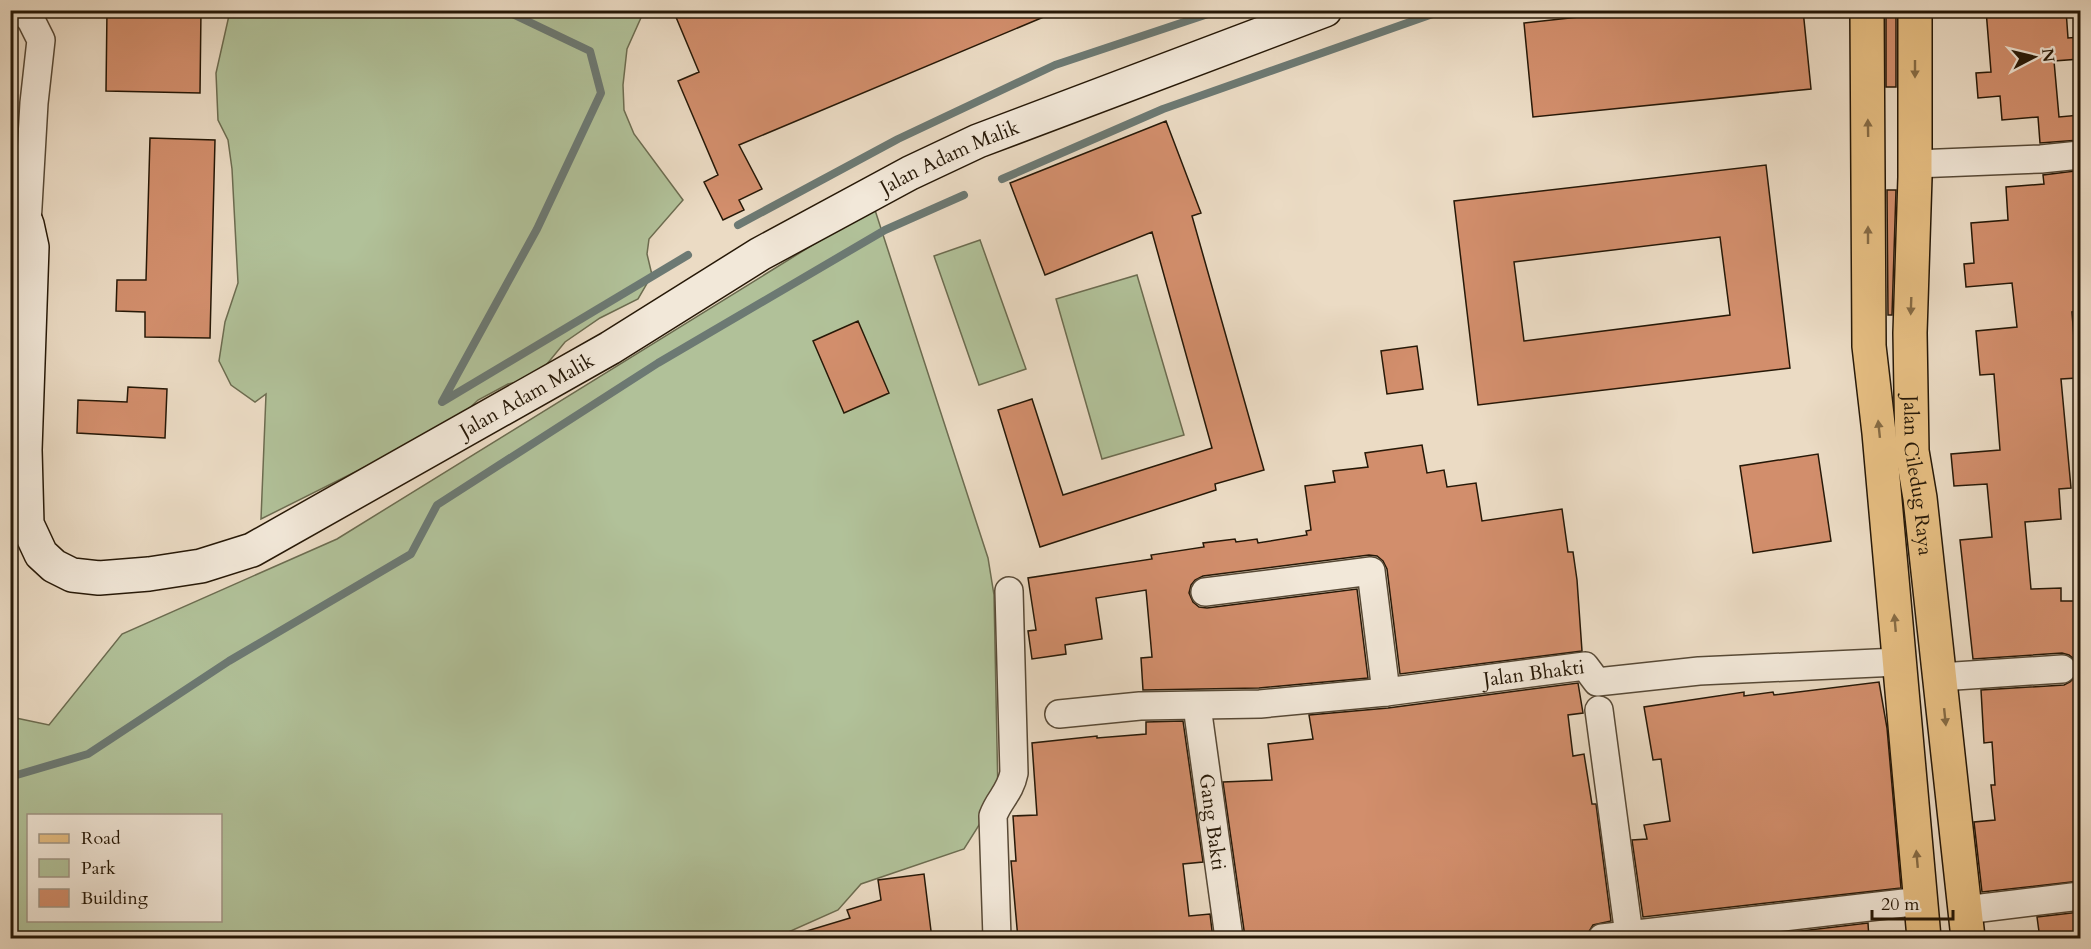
<svg xmlns="http://www.w3.org/2000/svg" width="2091" height="949" font-family="Cardo,serif">
<rect width="100%" height="100%" fill="#ebdbc4"/>
<filter id="stains"><feTurbulence type="fractalNoise" baseFrequency=".00333" numOctaves="4"/><feColorMatrix values="0 0 0 0 .2 0 0 0 0 .09 0 0 0 0 .02 0 0 0 .5 -.17"/></filter>
<radialGradient id="worn" r=".72"><stop offset=".6" stop-color="#630" stop-opacity="0"/><stop offset="1" stop-color="#630" stop-opacity=".3"/></radialGradient>
<path fill="#b1c199" stroke="#6c6c50" stroke-width="1.5" fill-rule="evenodd" d="M230,11h414l-17,38 -4,36 1,25 10,24 49,66 -34,39 -2,15 5,21 -14,24 -38,19 -35,24 -18,22 -18,15 -21,5 -30,16 -18,17 -21,13 -178,89 5,-125 -11,8 -24,-17 -12,-24 6,-39 13,-39 -6,-114 -4,-29 -10,-20 -2,-47z
M874,207l114,351 6,37 4,200 -34,54 -103,35 -23,26 -63,28h-764v-221l38,8 73,-91 215,-95zM28,816h192v104h-192z
M980,240l46,129 -47,16 -45,-129z
M1137,275l47,160 -82,24 -46,-160z"/>
<g fill="none" stroke-linecap="round" stroke-linejoin="round">
<path stroke="#6c7973" stroke-width="8" d="M504,10l86,41 11,42 -64,136 -95,173 246,-147
M1002,179l161,-70 281,-99
M738,225l160,-86 157,-74 165,-55
M10,777l78,-23 141,-93 182,-107 26,-49 221,-142 227,-133 79,-35"/>
</g>
<path fill="#d28e6c" stroke="#261807" stroke-width="1.5" fill-rule="evenodd" d="M107,10h94l-1,83 -94,-2z
M673,10h385v1l-319,134 23,44 -23,11 5,10 -21,10 -19,-38 14,-7 -40,-94 21,-9z
M1643,10h160l8,79 -278,28 -9,-94z
M1886,10h10v77h-10z
M1986,10h80l2,28 12,-1v22l-26,2 5,56 21,-2v25l-40,3 -2,-26 -36,3 -2,-24 -22,2 -2,-25 15,-1z
M1166,121l35,92 -9,3 72,254 -49,14 1,6 -176,57 -42,-137 34,-11 31,96 149,-47 -60,-216 -107,43 -35,-92z
M150,138l65,2 -5,198 -65,-1v-25l-29,-1 1,-31h29z
M1766,165l24,203 -312,37 -24,-204zM1720,237l10,78 -206,26 -10,-79z
M2075,171l3,37 -4,1 6,70v32l-8,1 5,66 -16,1 10,109 -12,1 2,30 -36,3 6,67 30,-1v13h19v280l-98,11 -8,-70 21,-2 -4,-35h4l-3,-43 -8,1 -3,-53 83,-5 6,-3 6,-6 2,-7 -3,-9 -6,-5 -7,-2 -89,6 -13,-119 32,-3 -5,-53 -33,2 -3,-32 49,-4 -6,-76 -14,1 -4,-44 41,-4 -5,-44 -46,4 -2,-23 10,-1 -3,-40 37,-3 -2,-33 38,-3 -1,-9z
M1887,190h9l-4,125h-4z
M858,321l31,72 -45,20 -31,-72z
M1417,346l6,43 -36,5 -6,-43z
M128,387l39,2 -2,49 -88,-5 1,-33 49,2z
M1422,445l5,28 17,-3 3,17 29,-4 6,38 80,-12 6,43h5l4,28 5,71 -182,23 -13,-105 -4,-8 -6,-5 -8,-1 -166,21 -8,4 -4,5 -2,8 4,9 6,5 8,1 150,-19 11,89 -109,10 -116,2 -2,-32 11,-1 -6,-67 -50,8 6,41 -37,6 1,9 -34,5 -4,-28 8,-1 -8,-52 124,-19 -1,-4 53,-8 -1,-4 32,-4 1,3 21,-3 1,4 49,-8 -1,-4 5,-1 -6,-44 30,-4 -2,-11 35,-4 -3,-14z
M1818,454l13,87 -78,12 -13,-87z
M1879,682l8,46 14,160 -258,29 -11,-77 15,-1 -3,-14 26,-4 -9,-62 -8,1 -9,-53 100,-15v4l29,-4 1,3z
M1578,683l5,30 -15,2 5,41 11,-2 8,50h4l15,117 -18,4 -6,10 -23,4h-63l-1,-4 -34,4h-180v-5l-41,3 -22,-155 49,-2 -4,-36 45,-5 -4,-24 79,-7z
M1183,721l20,141 -20,2 6,52 21,-2 3,25h-195l-7,-78h5l-3,-45 24,-1 -5,-72 65,-7v2l49,-4v-12z
M924,874l8,65h-131l-1,-6 50,-15 -3,-8 34,-10 -3,-20z
M2080,912v27h-40l-3,-22z
M1868,923l1,16h-135z"/>
<g fill="none" stroke-linecap="round" stroke-linejoin="round">
<g stroke="#574936" stroke-width="30">
<g id="street">
<path d="M21,10l10,10 10,20 -7,63 -7,121"/>
<path d="M1915,164l126,-5 39,-4"/>
<path d="M1205,592l166,-21 15,121"/>
<path d="M1940,677l122,-8"/>
<path id="s1" d="M1197,706l32,232"/>
<path d="M1599,710l30,225"/>
<path id="s2" d="M1059,714l81,-8 120,-2 126,-12 199,-26 12,16 102,-11 199,-9"/>
<path d="M1965,910l115,-14"/>
<path d="M997,938l-4,-122c6,-17 17,-23 21,-43l-5,-182"/>
<path d="M1602,938l319,-37"/>
</g>
</g>
<g stroke="#261807" stroke-width="36">
<g id="secondary">
<path id="s3" d="M10,219l17,5 5,23 -7,203 2,74 14,30 13,12 18,9 27,3 50,-4 52,-8 51,-16 358,-202 150,-94 150,-81 68,-32 347,-131"/>
</g>
</g>
<g stroke="#261807" stroke-width="36">
<g id="primary">
<path d="M1867,10l2,336 10,87 45,505"/>
<path id="s4" d="M1915,10v167l-5,156 2,118 8,47 48,440"/>
</g>
</g>
<use href="#street" stroke="#f2e8d9" stroke-width="27"/>
<use href="#secondary" stroke="#f2e8d9" stroke-width="33"/>
<use href="#primary" stroke="#e6be82" stroke-width="33"/>
</g>
<defs><path id="oneway-solid" d="M-6-.8H1V-3.2L6.5 0L1 3.2V.8H-6Z" transform="scale(1.5)"/></defs>
<g fill="#866b44">
<use href="#oneway-solid" transform="translate(1915 69) rotate(90)"/>
<use href="#oneway-solid" transform="translate(1868 128) rotate(-91)"/>
<use href="#oneway-solid" transform="translate(1868 235) rotate(-90)"/>
<use href="#oneway-solid" transform="translate(1911 306) rotate(92)"/>
<use href="#oneway-solid" transform="translate(1879 429) rotate(-96)"/>
<use href="#oneway-solid" transform="translate(1895 623) rotate(-95)"/>
<use href="#oneway-solid" transform="translate(1945 717) rotate(84)"/>
<use href="#oneway-solid" transform="translate(1917 859) rotate(-95)"/>
</g>
<g text-anchor="middle" stroke-width="4.5" stroke-linejoin="round" paint-order="stroke">
<g font-size="20" fill="#261807" stroke="#f2e8d9">
<text dy="7" stroke="none"><textPath href="#s3" startOffset="1374">Jalan Adam Malik</textPath></text>
<text dy="7" stroke="none"><textPath href="#s3" startOffset="888">Jalan Adam Malik</textPath></text>
<text dy="7" stroke="none"><textPath href="#s4" startOffset="466">Jalan Ciledug Raya</textPath></text>
<text dy="7" stroke="none"><textPath href="#s2" startOffset="477">Jalan Bhakti</textPath></text>
<text dy="7" stroke="none"><textPath href="#s1" startOffset="117">Gang Bakti</textPath></text>
</g>
</g>
<rect width="2091" height="949" fill="none" stroke="#ebdbc4" stroke-width="36"/>
<rect x="12" y="12" width="2067" height="925" fill="none" stroke="#261807" stroke-width="3"/>
<rect x="18" y="18" width="2055" height="913" fill="none" stroke="#261807" stroke-width="1.5"/>
<rect x="27" y="814" width="195" height="108" fill="#f2e8d9" stroke="#a09585" stroke-width="1.5"/>
<rect x="39" y="834" width="30" height="9" fill="#e6be82" stroke="#a09585" stroke-width="1.5"/>
<text x="81" y="844" font-size="18" fill="#261807">Road</text>
<rect x="39" y="859" width="30" height="18" fill="#b1c199" stroke="#a09585" stroke-width="1.5"/>
<text x="81" y="874" font-size="18" fill="#261807">Park</text>
<rect x="39" y="889" width="30" height="18" fill="#d28e6c" stroke="#a09585" stroke-width="1.5"/>
<text x="81" y="904" font-size="18" fill="#261807">Building</text>
<g transform="translate(2034 57) rotate(83)" stroke="#f2e8d9" stroke-width="4.5" paint-order="stroke">
<path d="M0-4.5L10 22L0 15L-10 22Z" fill="#261807"/>
<text y="-9" font-size="16" font-weight="bold" text-anchor="middle" fill="#261807">N</text>
</g>
<path d="M1872 910v9h81v-9" fill="none" stroke="#261807" stroke-width="3"/>
<text x="1881" y="910" font-size="18" fill="#261807" stroke="#f2e8d9" stroke-width="4.5" paint-order="stroke">20 m</text>
<rect width="100%" height="100%" filter="url(#stains)"/>
<rect width="100%" height="100%" fill="url(#worn)"/>
</svg>
